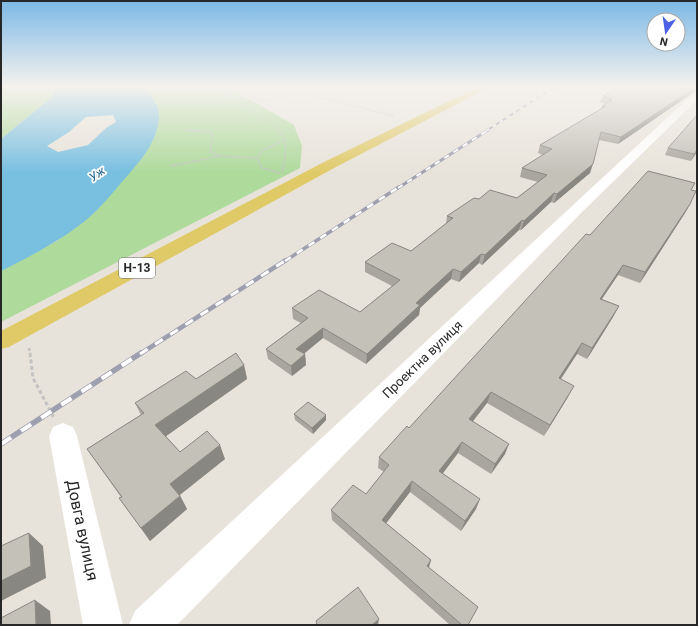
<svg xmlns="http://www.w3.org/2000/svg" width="698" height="626" font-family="Roboto,sans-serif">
<rect width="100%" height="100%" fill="#e8e3da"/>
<path fill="#aeda9c" d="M1,86h55l-4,11 -51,42z
M145,86h81l68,39 8,21 -2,22 -299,154v-51l56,-30 40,-31 60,-107 -10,-11z"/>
<path fill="#78bfe0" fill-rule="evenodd" d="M56,86h89c4,10 14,16 14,29 0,23 -16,43 -31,60 -10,11 -20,24 -30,34 -24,25 -67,47 -97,62v-132l51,-42zM113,115l3,7 -10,6 -18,17 -30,7 -11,-6 22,-14 17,-15z"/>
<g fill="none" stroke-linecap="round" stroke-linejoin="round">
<path stroke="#c3c3c3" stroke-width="1" stroke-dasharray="1.5 1" stroke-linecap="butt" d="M215,86l44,29 20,16
M232,86l27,14h11l46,-14
M297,92l97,24
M186,130l11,1"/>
<path stroke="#c3c3c3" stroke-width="1.5" stroke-dasharray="2 1" stroke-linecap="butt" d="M186,130l24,2 3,4 -3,16 10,4 37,2
M278,130c13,10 6,30 4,43
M171,166l49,-10
M280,173l-18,-5 -5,-10 5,-7 22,-11"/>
<path stroke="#c3c3c3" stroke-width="2.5" stroke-dasharray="3 2" stroke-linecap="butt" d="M29,348l1,6"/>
<path stroke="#c3c3c3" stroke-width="3" stroke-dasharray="4 2.5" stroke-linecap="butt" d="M30,353l3,25 21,40"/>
<path fill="#fff" fill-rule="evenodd" d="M697,92v8l-117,114 -403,411h-48l6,-14 559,-518z
M63,423l10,4 4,9 46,189h-40l-34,-189 4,-9z"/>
<path fill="#e0ca68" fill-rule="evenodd" d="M480,86h12l-158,82 -325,179 -8,2v-18l323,-169z"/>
<g stroke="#9ea0b0" stroke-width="2">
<path id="rail-far4" d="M486,131l70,-45"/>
</g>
<g stroke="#9ea0b0" stroke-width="3">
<path id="rail-far3" d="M398,188l90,-58"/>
</g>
<g stroke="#9ea0b0" stroke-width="3.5">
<path id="rail-far2" d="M285,261l114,-74"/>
</g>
<g stroke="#9ea0b0" stroke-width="4.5">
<path id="rail-far1" d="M140,354l146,-94"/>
</g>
<g stroke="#9ea0b0" stroke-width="5.5">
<path id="rail" d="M1,444l140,-91"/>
</g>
<use href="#rail-far4" stroke="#fff" stroke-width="1.5" stroke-dasharray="4" stroke-linecap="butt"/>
<use href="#rail-far3" stroke="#fff" stroke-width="2" stroke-dasharray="5.5" stroke-linecap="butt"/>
<use href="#rail-far2" stroke="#fff" stroke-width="2.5" stroke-dasharray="7" stroke-linecap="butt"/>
<use href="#rail-far1" stroke="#fff" stroke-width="3" stroke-dasharray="9" stroke-linecap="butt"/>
<use href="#rail" stroke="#fff" stroke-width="4" stroke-dasharray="12" stroke-linecap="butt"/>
</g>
<path fill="#a9a69f" d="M697,86v4l-79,54 -19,-4 -9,33 -36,30 -3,-1 -30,28h-2l-37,35 -3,-2 -20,19 -8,-3 -31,29 -1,7 -53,49 -43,-26 -19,16h1l1,11 -14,11 -24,-17 -2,-10 35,-26 -8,-4 -1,-11 68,4 32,-26 -27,-14v-10l46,-11 35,-27 1,-8 32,-17 38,-1 21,-16 -18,-5 2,-9 21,-13 -5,-2 2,-8 61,-36 1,-3 4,-2 -6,-2 3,-6z
M697,115v37l-6,9 -26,-6 3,-7z
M691,190l-1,14 -5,9 -45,70 -22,-8 -16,24 17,7 -6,11 -26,42 -10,-5 -16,25 7,18 -24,39 -57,-33 -14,18 32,33 -14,20 -33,-21 -15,20 33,36 -15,22 -51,-39 -24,31 45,37 -2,8 39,57h-18l-118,-105 -1,-10 35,-16 18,-22 -6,-4 1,-11 30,-29 181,-193z
M244,365l3,14 -81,57 14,16 45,7 -45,36 7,14 -37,32 -31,-43 2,-1 -34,-48 54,-34 -6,-12z
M294,414l32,1v5l-13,14 -18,-14z"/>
<path fill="#898782" d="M697,86v4l-79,54 3,-7z
M697,150v2l-6,9 3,-7z
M593,164l-3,9 -36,30 3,-9z
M554,193l-3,9 -30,28 3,-9z
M690,204l-5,9 -45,70 5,-11z
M522,220l-3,10 -37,35 3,-10z
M481,254l-2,9 -20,19 2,-10z
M623,265l-5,10 -23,34 5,-10z
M453,269l-2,10 -31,29 -1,7 -53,49 1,-10 49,-51z
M619,306l-6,11 -26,42 5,-11z
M323,328v10l-26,21 -1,-10z
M582,343l-5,11 -23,35 5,-11z
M305,354l1,11 -14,11 -1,-10z
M244,365l3,14 -85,60 -7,-14z
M574,386l-6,11 -24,39 6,-11z
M491,392l-4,11 -21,27 3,-11z
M326,415v5l-13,14 -1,-6z
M462,442l-4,11 -21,28 2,-10z
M509,444l-4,10 -14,20 4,-10z
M220,445l5,14 -48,38 -7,-13z
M412,481l-2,11 -29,38 1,-10z
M180,496l7,13 -37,32 -9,-13z
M480,499l-4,10 -15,22 4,-10z
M29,533l14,13 3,32 -45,23v-20z
M431,560l-3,9 -1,-3z
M35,600l15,11 1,14h-15z
M379,619l-1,6h-6z"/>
<path fill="#c4c1b9" stroke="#898782" d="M620,86h77l-76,51 -20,-5 -8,32 -36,30 -3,-1 -30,28 -2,-1 -37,35 -4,-1 -20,18 -8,-3 -37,34 4,2 -53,49 -44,-26 -27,21 9,5 -14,12 -25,-17 42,-31 -16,-10 27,-18 41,22 40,-32 -35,-18 27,-19 19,8 42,-33 -6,-2 27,-18 5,1 11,-9 27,8 30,-23 -25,-7 30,-19 -12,-4 66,-39h-4l10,-6h-3l3,-2 -9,-2z
M697,115v35l-3,4 -26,-6z
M648,171l47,12 -4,7 5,1 -6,13 -45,68 -22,-7 -23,34 19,7 -27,42 -10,-5 -23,35 15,8 -24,39 -59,-33 -22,27 40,25 -14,20 -33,-22 -23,29 41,28 -15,22 -53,-40 -30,39 49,40 -4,6 51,41 -10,18h-6l-131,-115 22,-25 13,9 23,-29 -10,-8 28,-31 2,2 177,-194 4,1z
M236,353l8,12 -89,60 25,27 27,-21 13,14 -50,39 10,12 -39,32 -22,-30 3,-1 -35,-48 57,-36 -9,-10 51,-32 10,8z
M308,402l18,13 -14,13 -18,-14z
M29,533l2,33 -30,15v-35z
M358,587l21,32 -7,6h-57l2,-2 -1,-2z
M35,600l1,25h-35v-7z"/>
<linearGradient id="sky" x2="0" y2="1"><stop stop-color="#7bb8e5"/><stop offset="0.5" stop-color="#f5f2ee"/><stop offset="1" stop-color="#f5f2ee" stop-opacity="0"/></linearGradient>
<rect width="698" height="173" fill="url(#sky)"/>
<g text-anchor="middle" stroke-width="3.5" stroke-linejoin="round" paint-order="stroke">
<g font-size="12" font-style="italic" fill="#1b5d88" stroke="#fff">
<text transform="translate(97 174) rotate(-35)" y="4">Уж</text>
</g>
<rect fill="#fff" stroke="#686868" stroke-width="1" x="119" y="258" width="36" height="20" rx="3"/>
<g font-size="12" font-weight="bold" fill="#272727">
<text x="137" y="272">Н-13</text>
</g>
<g font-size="13" fill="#272727" stroke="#fff">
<text transform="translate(422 359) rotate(-44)" y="5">Проектна вулиця</text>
</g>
<g font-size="16" fill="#272727" stroke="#fff">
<text transform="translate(83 530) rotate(78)" y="6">Довга вулиця</text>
</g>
</g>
<rect width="698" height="626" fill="none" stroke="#272727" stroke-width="4"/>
<g transform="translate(666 32) rotate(193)"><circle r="19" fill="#ffffff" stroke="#a9a9a9"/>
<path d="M0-3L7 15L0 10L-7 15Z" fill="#4b60e5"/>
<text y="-6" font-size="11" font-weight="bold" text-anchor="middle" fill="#272727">N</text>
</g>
</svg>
